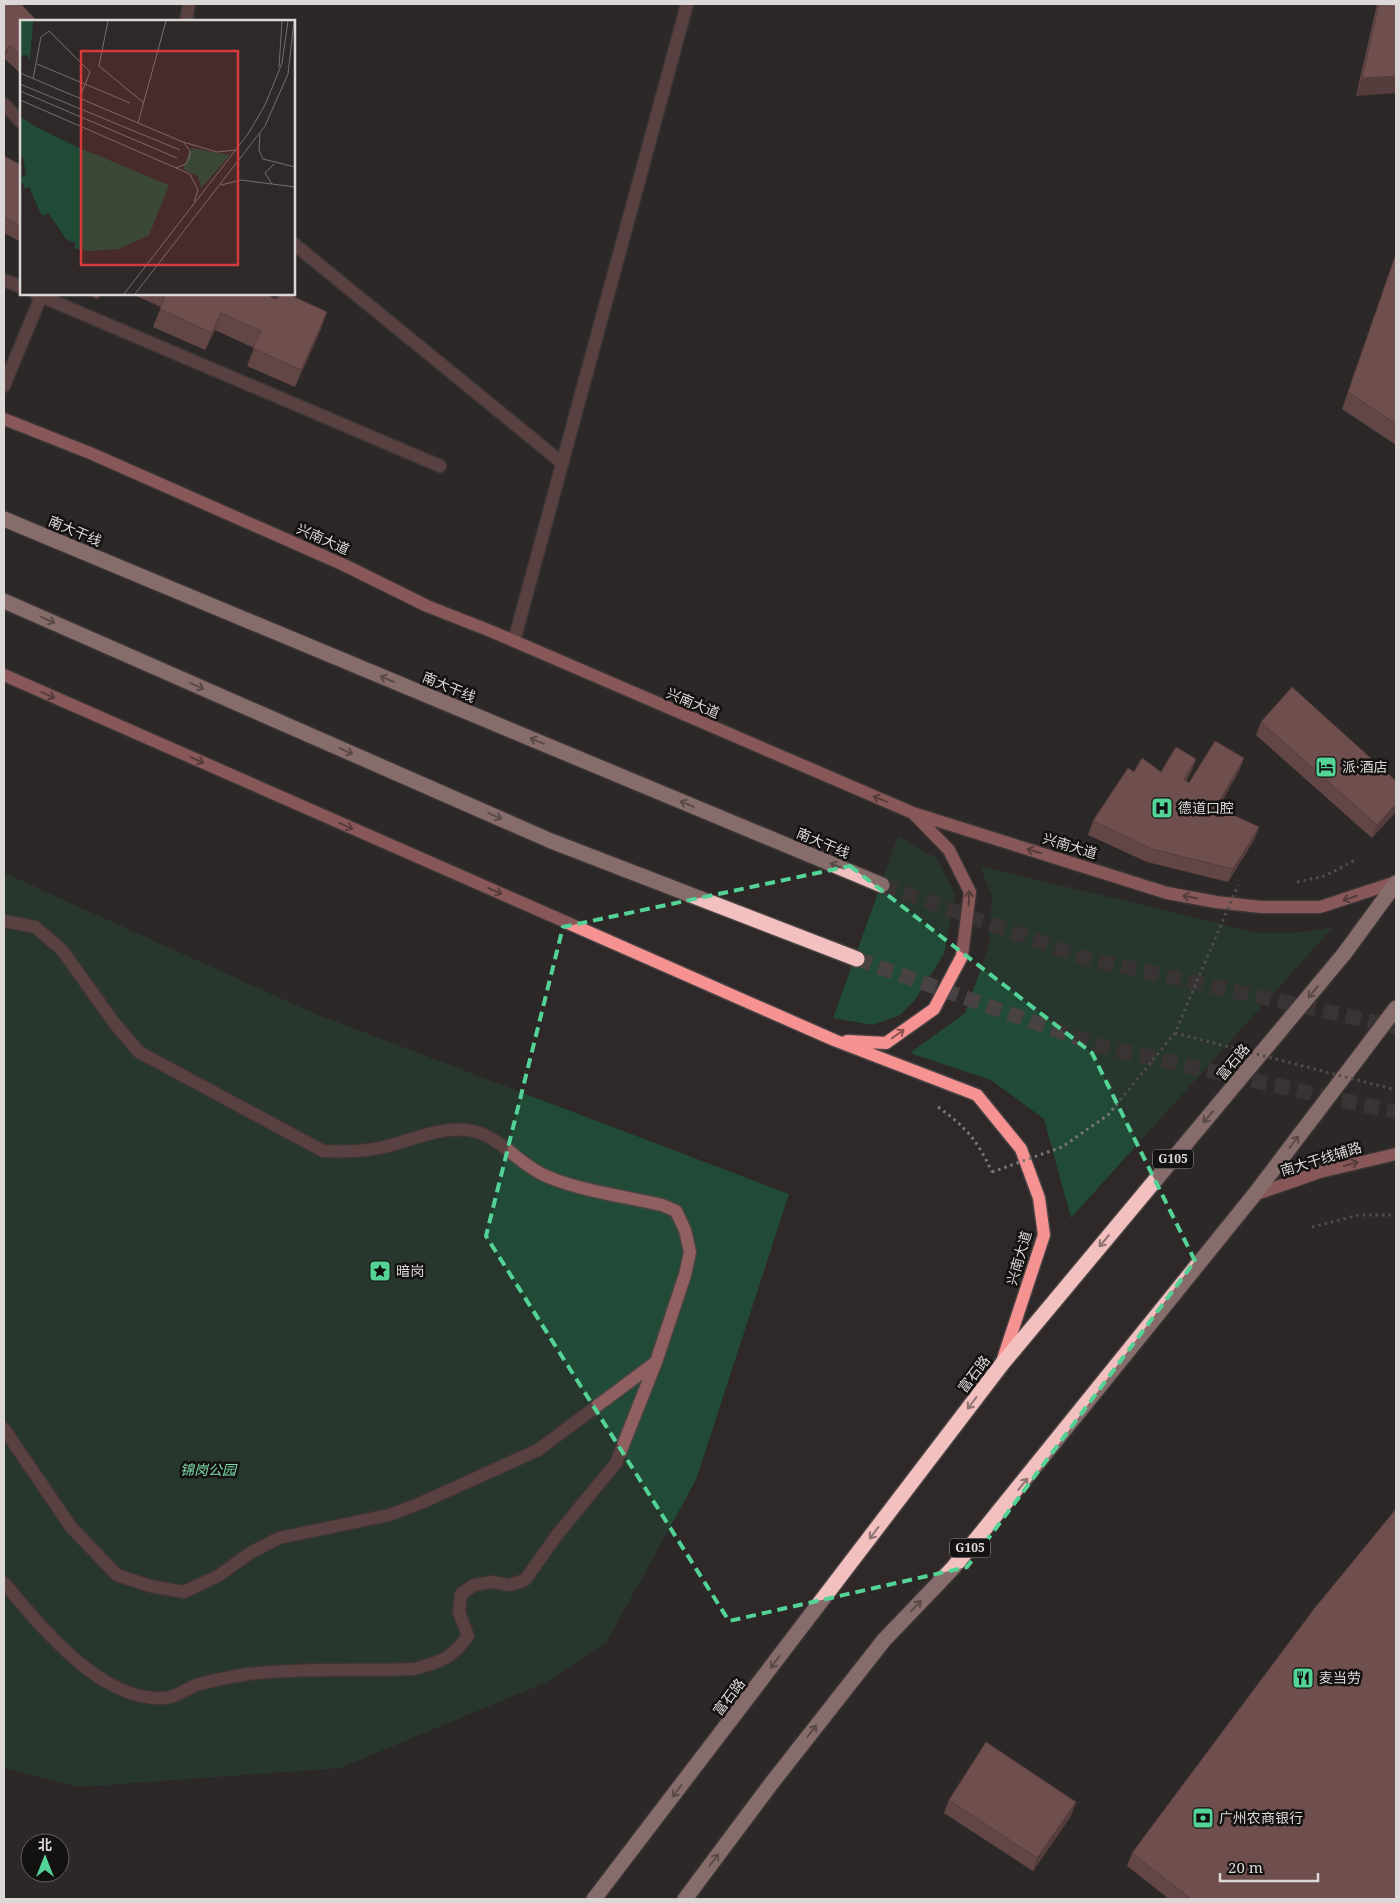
<svg xmlns="http://www.w3.org/2000/svg" width="1400" height="1903" font-family="'Noto Serif','Noto Sans SC',serif">
<rect width="100%" height="100%" fill="#2e2828"/>
<path fill="#214b36" d="M898,837l38,21 19,36 -11,60 -29,46 -15,15 -27,10 -40,-7z
M980,866l278,67h35l39,-5 -261,290 -27,-99 -53,-39 -81,-27 55,-40 24,-66 3,-51z
M4,873l309,140 476,181 -93,286 -89,161 -60,41 -207,86 -262,19 -74,-19z"/>
<g fill="none" stroke-linecap="round" stroke-linejoin="round">
<path stroke="#484242" stroke-width="15" stroke-dasharray="15 8" stroke-linecap="butt" d="M882,885l203,73 311,69
M857,959l246,88 293,65"/>
<g stroke="#4a4444" stroke-width="15">
<path id="minor" d="M186,21l3,-17
M4,104l17,18
M294,244l267,218
M4,280l17,7
M36,294l404,172
M4,386l38,-92
M514,641l173,-637
M4,921l31,6 27,23 53,74 24,28 184,99c21,1 40,1 61,-4 26,-6 54,-20 82,-17 29,2 49,30 74,43 29,16 88,24 122,32l14,6 9,19 5,22 -5,23 -29,87 -40,101 -59,72 -32,45 -15,5 -18,-3 -18,3 -13,9 -2,18 9,24c-16,22 -27,26 -54,33 -55,2 -111,-1 -166,5 -18,3 -35,6 -52,11 -10,4 -21,13 -31,13 -65,4 -123,-71 -161,-115
M4,1429l67,98 46,48 33,11 34,6 34,-16 32,-23 29,-15 110,-23 32,-12 117,-53 118,-88"/>
</g>
<g stroke="#4a4444" stroke-width="15">
<path id="major" d="M4,419l86,34 254,112 83,41 66,26 420,181 254,80 49,9 45,5h59l76,-25
M4,675l830,365 143,55 44,54 18,49 5,37 -42,127
M847,1041l39,2 48,-34 28,-53 8,-64 -21,-42 -35,-36
M1254,1195l66,-23 76,-18"/>
</g>
<g stroke="#4a4444" stroke-width="18">
<path id="highway" d="M4,519l878,366
M4,601l547,240 306,118
M594,1899l408,-535 342,-410 52,-71
M685,1899l86,-115 113,-144 69,-72 301,-373 142,-187"/>
</g>
<path stroke="#7c7777" stroke-width="3" stroke-dasharray="2.5 4" stroke-linecap="butt" d="M1297,882l28,-6 32,-17
M938,1107c29,21 39,33 54,65
M1312,1227l47,-12h37"/>
<use href="#minor" stroke="#905f5f" stroke-width="12"/>
<use href="#major" stroke="#f79293" stroke-width="12"/>
<use href="#highway" stroke="#f2c0bf" stroke-width="15"/>
<path stroke="#7c7777" stroke-width="3" stroke-dasharray="2.5 4" stroke-linecap="butt" d="M1175,1033l221,57
M992,1172l70,-25 46,-32 67,-82 63,-148"/>
</g>
<path fill="#a36b6b" d="M4,4l17,17v53l-16,-15z
M1377,4h19l-40,92z
M4,156l17,9v77l-17,-9z
M1396,254v191l-54,-36z
M87,294h15l-5,5z
M132,294h133l56,35 -26,58 -48,-21 7,-18 -39,-18 -10,20 -52,-23 8,-20z
M1261,722l135,59 -24,57 -116,-103z
M1244,758l-5,13 -21,37 41,19 -5,13 -26,42 -81,-20 -59,-27 5,-14 41,-49h27l35,-13 -5,13 -5,9 3,2z
M949,1800l127,2 -5,14 -38,55 -89,-58z
M1132,1853l264,46h-227l-42,-33z"/>
<path fill="#855757" d="M10,45l-5,14 -1,1v-7z
M1396,76v17l-40,3 6,-18z
M327,312l-6,17 -26,58 6,-17z
M221,313l-6,17 -10,20 7,-17z
M1244,758l-5,13 -28,50 5,-14z
M1196,759l-5,13 -12,20 5,-13z
M1396,804v8l-24,26 5,-13z
M1259,827l-5,13 -26,42 5,-13z
M1076,1802l-5,14 -38,55 4,-13z"/>
<path fill="#be7c7c" stroke="#855757" d="M4,4h17l16,17h-16v35l-11,-11 -6,8z
M1379,4h17v72l-34,2z
M4,156l17,9v61l-17,-9z
M1396,254v170l-48,-32z
M166,294h99l10,5 8,-5h5l39,18 -26,58 -48,-22 8,-17 -40,-18 -9,20 -52,-24z
M1292,687l104,94v23l-19,21 -116,-103z
M1215,741l29,17 -28,49 43,20 -26,42 -81,-20 -59,-28 35,-53 6,4 8,-14 19,14 15,-25 20,12 -12,20 5,4z
M1396,1509v390h-205l-59,-46 182,-244z
M986,1742l90,60 -39,56 -88,-58z"/>
<defs><path id="oneway-shaft" d="M-6 0H5M1.5-3L5.5 0L1.5 3" fill="none" stroke-width="1.6" stroke-linecap="round" stroke-linejoin="round" transform="scale(1.25)"/></defs>
<g stroke="#8e7171">
<use href="#oneway-shaft" transform="translate(48 620) rotate(24)"/>
<use href="#oneway-shaft" transform="translate(387 679) rotate(-157)"/>
<use href="#oneway-shaft" transform="translate(197 686) rotate(24)"/>
<use href="#oneway-shaft" transform="translate(537 741) rotate(-157)"/>
<use href="#oneway-shaft" transform="translate(346 751) rotate(24)"/>
<use href="#oneway-shaft" transform="translate(687 804) rotate(-157)"/>
<use href="#oneway-shaft" transform="translate(495 816) rotate(24)"/>
<use href="#oneway-shaft" transform="translate(837 866) rotate(-157)"/>
<use href="#oneway-shaft" transform="translate(1313 992) rotate(130)"/>
<use href="#oneway-shaft" transform="translate(1208 1117) rotate(130)"/>
<use href="#oneway-shaft" transform="translate(1294 1142) rotate(-53)"/>
<use href="#oneway-shaft" transform="translate(1104 1241) rotate(130)"/>
<use href="#oneway-shaft" transform="translate(972 1403) rotate(127)"/>
<use href="#oneway-shaft" transform="translate(1023 1484) rotate(-51)"/>
<use href="#oneway-shaft" transform="translate(874 1533) rotate(127)"/>
<use href="#oneway-shaft" transform="translate(916 1606) rotate(-46)"/>
<use href="#oneway-shaft" transform="translate(775 1662) rotate(127)"/>
<use href="#oneway-shaft" transform="translate(812 1731) rotate(-52)"/>
<use href="#oneway-shaft" transform="translate(677 1791) rotate(127)"/>
<use href="#oneway-shaft" transform="translate(714 1860) rotate(-53)"/>
</g>
<g stroke="#865252">
<use href="#oneway-shaft" transform="translate(48 695) rotate(24)"/>
<use href="#oneway-shaft" transform="translate(197 760) rotate(24)"/>
<use href="#oneway-shaft" transform="translate(880 799) rotate(-157)"/>
<use href="#oneway-shaft" transform="translate(346 826) rotate(24)"/>
<use href="#oneway-shaft" transform="translate(1034 851) rotate(-163)"/>
<use href="#oneway-shaft" transform="translate(495 891) rotate(24)"/>
<use href="#oneway-shaft" transform="translate(1190 897) rotate(-169)"/>
<use href="#oneway-shaft" transform="translate(969 898) rotate(-87)"/>
<use href="#oneway-shaft" transform="translate(1350 898) rotate(162)"/>
<use href="#oneway-shaft" transform="translate(898 1034) rotate(-35)"/>
<use href="#oneway-shaft" transform="translate(1351 1164) rotate(-15)"/>
</g>
<path d="M0 0H1400V1903H0ZM850,866l242,187 103,208 -228,306 -238,54 -243,-385 77,-309z" fill="#2e2828" fill-opacity=".55" fill-rule="evenodd"/>
<path fill="none" stroke="#53d396" stroke-width="4" stroke-dasharray="10 6" stroke-linejoin="round" d="M850,866l242,187 103,208 -228,306 -238,54 -243,-385 77,-309z"/>
<defs>
<g id="hotel-square" transform="scale(1.125)"><rect x="-9" y="-9" width="18" height="18" rx="4" fill="#53d396" stroke="#141111"/><path d="M-6-4.5h1.5V1H6V5H4.5V3h-9V5H-6ZM-4 0a1.8 1.8 0 1 1 3.6 0ZM.5 0V-2.5h3Q6-2.5 6 0Z" fill="#111"/></g>
<g id="hospital-square" transform="scale(1.125)"><rect x="-9" y="-9" width="18" height="18" rx="4" fill="#53d396" stroke="#141111"/><path d="M-5-5h3v3.5h4V-5h3V5h-3V1.5h-4V5h-3Z" fill="#111"/></g>
<g id="sight-square" transform="scale(1.125)"><rect x="-9" y="-9" width="18" height="18" rx="4" fill="#53d396" stroke="#141111"/><path d="M0-6L1.8-2.2L6-1.7L2.9 1.2L3.7 5.4L0 3.3L-3.7 5.4L-2.9 1.2L-6-1.7L-1.8-2.2Z" fill="#111"/></g>
<g id="restaurant-square" transform="scale(1.125)"><rect x="-9" y="-9" width="18" height="18" rx="4" fill="#53d396" stroke="#141111"/><path d="M-5-6h1v4h1v-4h1v4h1v-4h1v5L-1.5 .5V6h-2V.5L-5-1ZM5-6V6H3V1.5H1.5Q1.5-4 5-6Z" fill="#111"/></g>
<g id="bank-square" transform="scale(1.125)"><rect x="-9" y="-9" width="18" height="18" rx="4" fill="#53d396" stroke="#141111"/><path d="M-6-4H6V4H-6ZM0-2.3a2.3 2.3 0 1 0 0 4.6a2.3 2.3 0 1 0 0-4.6Z" fill="#111"/></g>
</defs>
<g fill-rule="evenodd">
<use href="#hotel-square" x="1326" y="767"/>
<use href="#hospital-square" x="1162" y="808"/>
<use href="#sight-square" x="380" y="1271"/>
<use href="#restaurant-square" x="1303" y="1678"/>
<use href="#bank-square" x="1203" y="1818"/>
</g>
<g text-anchor="middle" stroke-width="5" stroke-linejoin="round" paint-order="stroke">
<g fill="#141111" stroke="#a09c9c" stroke-width="1">
<rect x="1153" y="1149.5" width="40" height="19" rx="4"/>
<rect x="950" y="1538.5" width="40" height="19" rx="4"/>
</g>
<g font-size="12" font-weight="bold" fill="#dcd8d8">
<text x="1173" y="1163">G105</text>
<text x="970" y="1552">G105</text>
</g>
<g font-size="14" fill="#dcd8d8" stroke="#141111">
<text transform="translate(75 531) rotate(23)" y="5">南大干线</text>
<text transform="translate(323 539) rotate(24)" y="5">兴南大道</text>
<text transform="translate(449 687) rotate(23)" y="5">南大干线</text>
<text transform="translate(693 703) rotate(23)" y="5">兴南大道</text>
<text transform="translate(823 843) rotate(23)" y="5">南大干线</text>
<text transform="translate(1070 846) rotate(17)" y="5">兴南大道</text>
<text transform="translate(1233 1062) rotate(-50)" y="5">富石路</text>
<text transform="translate(1321 1159) rotate(-17)" y="5">南大干线辅路</text>
<text transform="translate(1019 1258) rotate(-74)" y="5">兴南大道</text>
<text transform="translate(974 1374) rotate(-53)" y="5">富石路</text>
<text transform="translate(729 1697) rotate(-53)" y="5">富石路</text>
</g>
<g font-size="14" fill="#dcd8d8" stroke="#141111" text-anchor="start">
<text x="1342" y="772">派·酒店</text>
<text x="1178" y="813">德道口腔</text>
<text x="396" y="1276">暗岗</text>
<text x="1319" y="1683">麦当劳</text>
<text x="1219" y="1823">广州农商银行</text>
</g>
<g font-size="14" font-style="italic" fill="#7fdbaa" stroke="#141111">
<text x="208" y="1475">锦岗公园</text>
</g>
</g>
<g transform="translate(20 20)">
<rect width="275" height="275" fill="#2e2828"/>
<path d="M0,1h13l-3,39 -3,-5 -7,1zM0,96l16,11 46,22 87,36 -20,50 -30,14 -30,2 -15,-3 2,-4 -10,-5 -18,-26 -6,3 -13,-29 -4,2 -5,-11 6,-3 -3,-18h-3zM171,128l39,7 -29,33 -3,-12 -15,-7z" fill="#214b36"/>
<path fill="none" stroke="#746e6e" stroke-width="1" d="M88,1l-9,45 45,37M17,44l93,39M259,47l3,-46M0,53l163,69 34,10 19,-2M13,59l8,-42 8,-6 41,41 -10,25M0,64l160,66M0,71l157,67M0,80l170,74 8,16 -4,12M118,103l28,-102M240,114l-1,16 4,9 32,8M156,148l10,-4 3,-6 1,-7 -6,-8M252,164l-7,-11 9,-9M201,165l20,-5 54,7M104,274l124,-160 17,-29 17,-42 6,-42M115,274l130,-168 23,-52 6,-53"/>
<path fill="#d73a3a" fill-opacity="0.15" stroke="#d73a3a" stroke-width="2.5" d="M61,31h157v214h-157z"/>
<rect width="275" height="275" fill="none" stroke="#dcd8d8" stroke-width="2.5"/>
</g>
<rect width="1400" height="1903" fill="none" stroke="#dcd8d8" stroke-width="10"/>
<g transform="translate(45 1858)"><circle r="24" fill="#141111" stroke="#646161"/>
<path d="M0-4L9 19L0 12L-9 19Z" fill="#53d396"/>
<text y="-8" font-size="14" font-weight="bold" text-anchor="middle" fill="#dcd8d8">北</text>
</g>
<path d="M1220 1873v8h98v-8" fill="none" stroke="#dcd8d8" stroke-width="2.5"/>
<text x="1228" y="1873" font-size="15" fill="#dcd8d8" stroke="#141111" stroke-width="4" paint-order="stroke">20 m</text>
</svg>
